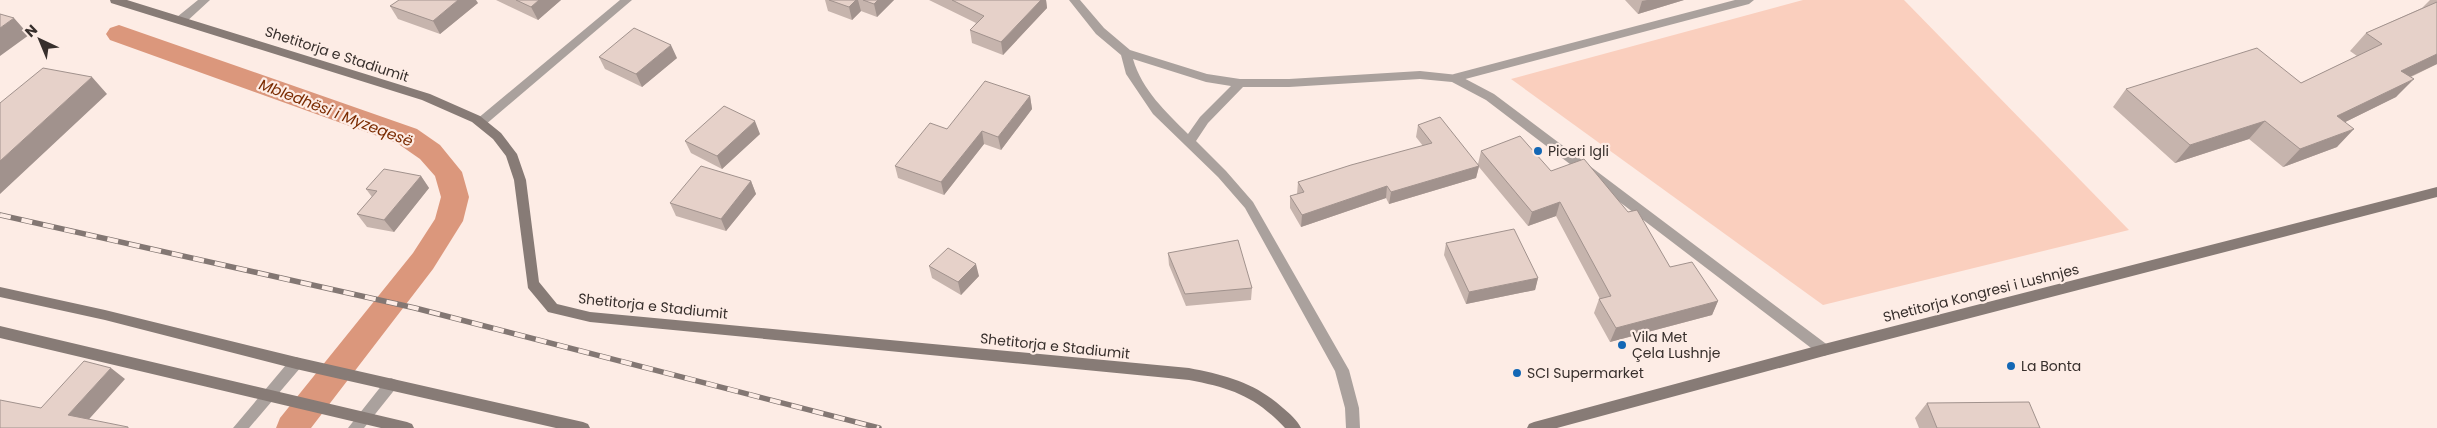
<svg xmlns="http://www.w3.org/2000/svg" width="2437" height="428" font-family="Poppins,sans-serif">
<rect width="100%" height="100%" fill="#fdece5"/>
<path fill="#facfbe" d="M1803,0h101l225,230 -306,75 -312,-226z"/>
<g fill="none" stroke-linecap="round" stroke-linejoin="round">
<path fill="#db977c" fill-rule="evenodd" d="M119,25l298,104 23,16 22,27 7,25 -6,24 -30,48 -122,159h-35l4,-10 133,-165 22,-34 6,-22 -6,-21 -15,-17 -23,-16 -287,-103 -4,-6 4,-6z"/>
<path fill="#aaa19d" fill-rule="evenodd" d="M1735,0h19l-5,4 -295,78 -6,-4 6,-4z"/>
<path fill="#aaa19d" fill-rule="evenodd" d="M198,0h12l-25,23h-8l-1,-3 1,-3z
M620,0h12l-147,125h-8l-2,-3 2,-3z
M1069,0h11l24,28 26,22 77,24 33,5h49l131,-8 38,4 36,19 335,252 2,4 -2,4 -5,2 -5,-2 -333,-254 -34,-18 -32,-3 -131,8h-46l-35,36 -12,18 30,30 27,31 96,168 10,38 1,20h-14l-1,-20 -10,-37 -90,-163 -27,-31 -65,-63 -27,-40 -5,-19 -25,-21zM1133,59l73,23 25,4 -31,31 -12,17c-22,-22 -46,-44 -55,-75z
M296,357l5,2 2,4 -2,4 -52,61h-16l58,-69z
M391,378l5,2 2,4 -2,4 -32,40h-16l38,-48z"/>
<path fill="#877b76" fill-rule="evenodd" d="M110,0h17l303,94 50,22 21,17 16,21 9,26 13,102 18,22 33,8 599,56c36,7 67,15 94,40 7,6 14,12 18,20h-16c-30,-32 -54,-40 -96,-48l-599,-58 -42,-10 -20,-24 -14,-108 -8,-24 -13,-17 -21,-17 -50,-22 -311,-97z
M2437,187v10l-613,159 -267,72h-30l2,-4 5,-2 290,-78z
M0,287l105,23 191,47 287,65 5,2 2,4h-34l-260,-59 -191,-49 -105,-23z
M0,326l407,96 5,2 2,4h-33l-381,-90z"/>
<g stroke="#837773" stroke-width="5.5">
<path id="rail" d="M0,215l415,93 464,120"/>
</g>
<use href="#rail" stroke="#fdece5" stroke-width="4" stroke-dasharray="11" stroke-linecap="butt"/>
</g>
<path fill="#c6b4ad" d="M496,0h65l-23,20z
M825,0h69l-17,17 -16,-6 -9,9 -24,-9z
M929,0h117l1,8 -44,47 -31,-12 -2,-13 6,-7z
M1625,0h59l-46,14z
M2430,0h7v64l-26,13 -15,20 -51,25 -8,25 -54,20 -34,-28 -74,24 -62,-56 13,-18 175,-6 56,-27 -7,-5 16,-18 56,-25z
M478,3l-38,31 -42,-15 -8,-13z
M599,57l78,1 -35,29 -37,-18z
M1030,96l2,13 -31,41 -17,-6 -40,51 -46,-17 -3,-12 52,-37z
M1418,125l60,39 3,-13 70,20 119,96 48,34 -6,14 -102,27 -16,-29 5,-14h1l-44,-83 -28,10 -49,-59 -3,11 -87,26 -3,-6 -85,29 -11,-19v-12l7,-2 1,-12 125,-36 -7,-9z
M760,134l-38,35 -31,-16 -6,-12z
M421,176l8,12 -35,44 -27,-5 -10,-13 15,-17 -6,-8z
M751,181l5,13 -30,37 -50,-15 -6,-13z
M1446,243l92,35 -3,12 -69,14 -22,-49z
M1168,253l84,35 -1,12 -65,6 -17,-41z
M929,266l50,10 -18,19 -29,-17z
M1927,403l113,25h-121l-4,-10z"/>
<path fill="#a1928d" d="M458,0h18l2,3 -38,31 -7,-13z
M539,0h22l-23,20 -7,-13z
M856,0h2l3,11 -9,9 -3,-13z
M878,0h16l-17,17 -3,-13z
M1041,0h5l1,8 -44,47 -2,-13z
M1647,0h37l-46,14 4,-13z
M14,18l15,17 -29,21v-28z
M671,45l6,13 -35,29 -6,-13z
M2437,54v10l-53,25 17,-18z
M92,77l15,17 -107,100v-33z
M2414,79l-18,18 -75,37 16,-18z
M1030,96l2,13 -31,41 -3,-13z
M755,121l5,13 -38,35 -5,-13z
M2265,121l-16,18 -74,24 15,-18z
M2354,129l-17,18 -54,20 17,-18z
M982,131l2,13 -40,51 -3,-13z
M1479,166l-3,12 -87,26 2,-12z
M421,176l8,12 -35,44 -10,-12z
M751,181l5,13 -30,37 -5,-12z
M1387,186l-1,12 -85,29 1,-12z
M1560,202l-4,14 -28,10 4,-14z
M976,264l3,12 -18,19 -3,-13z
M1538,278l-3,12 -69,14 3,-12z
M1718,301l-6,14 -102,27 6,-14z
M111,368l14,11 -43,48 -14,-12z"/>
<path fill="#e6d1c9" stroke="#a1928d" d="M399,0h59l-25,21 -43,-15z
M516,0h23l-8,7z
M829,0h27l-7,7z
M863,0h15l-4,4z
M952,0h89l-40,42 -31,-12 14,-14z
M2437,2v52l-36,17 13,8 -77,37 17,13 -54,20 -35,-28 -75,24 -64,-56 131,-41 44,35 81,-39 -16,-11z
M0,14l14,4 -14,10z
M634,28l37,17 -35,29 -37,-17z
M43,68l49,9 -92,84v-58z
M985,81l45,15 -32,41 -16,-6 -41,51 -46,-16 35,-43 17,6z
M724,106l31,15 -38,35 -32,-15z
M1440,117l39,49 -88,26 -4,-6 -85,29 -12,-19 14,-4 -6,-10 53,-17 81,-22 -14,-18z
M1520,136l31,35 33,-12 44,53 9,-2 33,57 22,-5 26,39 -102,27 -17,-29 12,-3 -51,-94 -28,10 -51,-61z
M701,166l50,15 -30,38 -51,-16z
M384,169l37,7 -37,44 -27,-6 20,-23 -11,-2z
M1514,229l24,49 -69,14 -23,-49z
M1238,240l14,48 -67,6 -17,-41z
M948,248l28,16 -18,18 -29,-16z
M84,361l27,7 -43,47 60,12v1h-128v-28l41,8z
M2029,402l11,26h-103l-10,-25z"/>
<g fill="#1367b5" stroke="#fdece5" stroke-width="2">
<circle cx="1538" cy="151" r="5"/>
<circle cx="1622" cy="345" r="5"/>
<circle cx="2011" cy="366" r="5"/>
<circle cx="1517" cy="373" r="5"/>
</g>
<g text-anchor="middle" stroke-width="4.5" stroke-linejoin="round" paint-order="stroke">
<g font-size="14" fill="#372f2c" stroke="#fdece5">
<text transform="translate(337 54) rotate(18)" y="5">Shetitorja e Stadiumit</text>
<text transform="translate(1981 293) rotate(-14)" y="5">Shetitorja Kongresi i Lushnjes</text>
<text transform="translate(653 306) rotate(6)" y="5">Shetitorja e Stadiumit</text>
<text transform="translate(1055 346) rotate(6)" y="5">Shetitorja e Stadiumit</text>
</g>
<g font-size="14" fill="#372f2c" stroke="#fdece5" text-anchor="start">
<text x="1548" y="156">Piceri Igli</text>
<text x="1632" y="342">Vila Met<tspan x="1632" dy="16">Çela Lushnje</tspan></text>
<text x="2021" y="371">La Bonta</text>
<text x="1527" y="378">SCI Supermarket</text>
</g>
<g font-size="15" font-style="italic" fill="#7b2b01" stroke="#fdece5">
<text transform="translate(336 113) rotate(21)" y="5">Mbledhësi i Myzeqesë</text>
</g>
</g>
<g transform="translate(40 40) rotate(316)" stroke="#fdece5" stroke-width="4" paint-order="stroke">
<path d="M0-4L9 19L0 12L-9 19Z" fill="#372f2c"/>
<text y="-8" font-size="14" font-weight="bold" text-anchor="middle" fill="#372f2c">N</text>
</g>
</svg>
